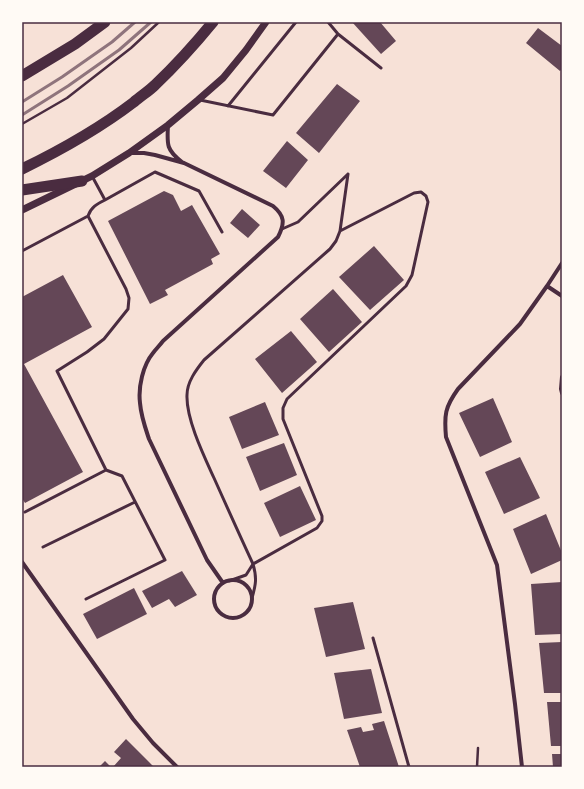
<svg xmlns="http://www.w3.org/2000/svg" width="584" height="789" font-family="'DejaVu Sans',sans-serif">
<rect width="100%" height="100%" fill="#f7e1d7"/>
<path fill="#644757" d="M352,22h28l16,19 -15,13z
M538,28l24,18v23l-2,2 -34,-28z
M337,84l23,17 -41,52 -23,-20z
M287,141l21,19 -22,28 -23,-17z
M164,191l9,4 8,16 11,-6 28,49 -9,5 2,5 -48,26 3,5 -18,9 -42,-83z
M242,209l18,16 -12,13 -18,-15z
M374,246l30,34 -34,30 -31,-33z
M63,275l29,52 -68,37 59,108 -58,31 -3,-5v-201z
M333,289l29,33 -33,30 -29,-33z
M291,331l26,31 -35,31 -27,-34z
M493,398l19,44 -32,15 -21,-44z
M265,402l14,33 -37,14 -13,-32z
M284,443l13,32 -37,16 -14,-34z
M520,457l20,41 -36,16 -19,-42z
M300,486l16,34 -36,17 -16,-34z
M546,514l16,39v7l-31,14 -18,-45z
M182,571l15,24 -22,12 -6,-8 -17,9 -10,-17z
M562,582v52l-27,1 -4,-51z
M134,588l13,26 -50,25 -14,-25z
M353,602l12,47 -39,8 -12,-49z
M562,642v51h-18l-5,-50z
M371,669l11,44 -38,6 -10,-46z
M547,702h15v44h-11z
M384,721l15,46h-39l-13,-37 14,-3 2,5 11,-2 -2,-6z
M126,739l28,28h-41l8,-9 -7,-6z
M552,754h10v13h-9z
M105,761l6,6h-12z"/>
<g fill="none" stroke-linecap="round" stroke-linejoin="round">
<path stroke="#4a2c40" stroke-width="2.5" d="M22,124l45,-26 64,-50 28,-26
M477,767l1,-19"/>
<path stroke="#4a2c40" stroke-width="3" d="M328,22l10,12 43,34
M200,100l73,15 65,-81
M228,106l68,-84
M105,200l50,-28 44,19 23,41
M282,229l16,-7 50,-48
M22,251l66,-35c3,-9 9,-12 17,-16l-13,-24
M25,512l81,-42
M43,547l92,-45
M229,581l17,-6 7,-11 64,-36 5,-7v-5l-39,-97v-11l4,-9 119,-113 6,-11 16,-73 -2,-6 -5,-4 -7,1 -74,38
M252,598c4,-14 5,-20 1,-34 -13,-28 -26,-57 -39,-86 -10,-22 -28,-59 -27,-83 0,-13 9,-25 17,-35l126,-111 6,-8 4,-10 8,-57
M86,599l79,-39 -43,-84 -16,-6 -49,-99 30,-19 17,-13 24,-30 1,-11 -3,-9 -38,-73
M373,638l36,129"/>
<path stroke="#4a2c40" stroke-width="4" d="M168,125c-1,19 -2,25 14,37
M132,153h12l11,2 29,8 89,43c12,10 12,17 5,31l-115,104c-3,4 -7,8 -10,12 -10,12 -15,34 -13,50 1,13 5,24 9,36l58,121 16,23
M547,286l15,10
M562,377l-1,12 1,4
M22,562l111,157 20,24 24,24
M214 599a19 19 0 1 1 38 0a19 19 0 1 1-38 0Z
M522,767l-7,-63 -18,-139 -51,-128c-2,-22 -1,-30 12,-48l62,-65 27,-38 15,-23"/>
<path stroke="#4a2c40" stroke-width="7" d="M22,210l70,-34 37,-23 39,-28 30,-25 25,-22 23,-28 20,-28"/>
<path stroke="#4a2c40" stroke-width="11" d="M22,76l53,-32 30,-22
M22,169c39,-19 78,-41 112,-67 7,-6 15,-11 21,-17 21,-20 40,-41 58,-63
M22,190l60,-9"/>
<path stroke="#8f747c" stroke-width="3" d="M22,102l40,-25 50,-35 23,-20
M22,115l46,-29 51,-36 32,-28"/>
</g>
<rect width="584" height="789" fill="none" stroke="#fffaf5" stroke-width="46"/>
<rect x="23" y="23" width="538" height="743" fill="none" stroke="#4a2c40" stroke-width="1.5"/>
</svg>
